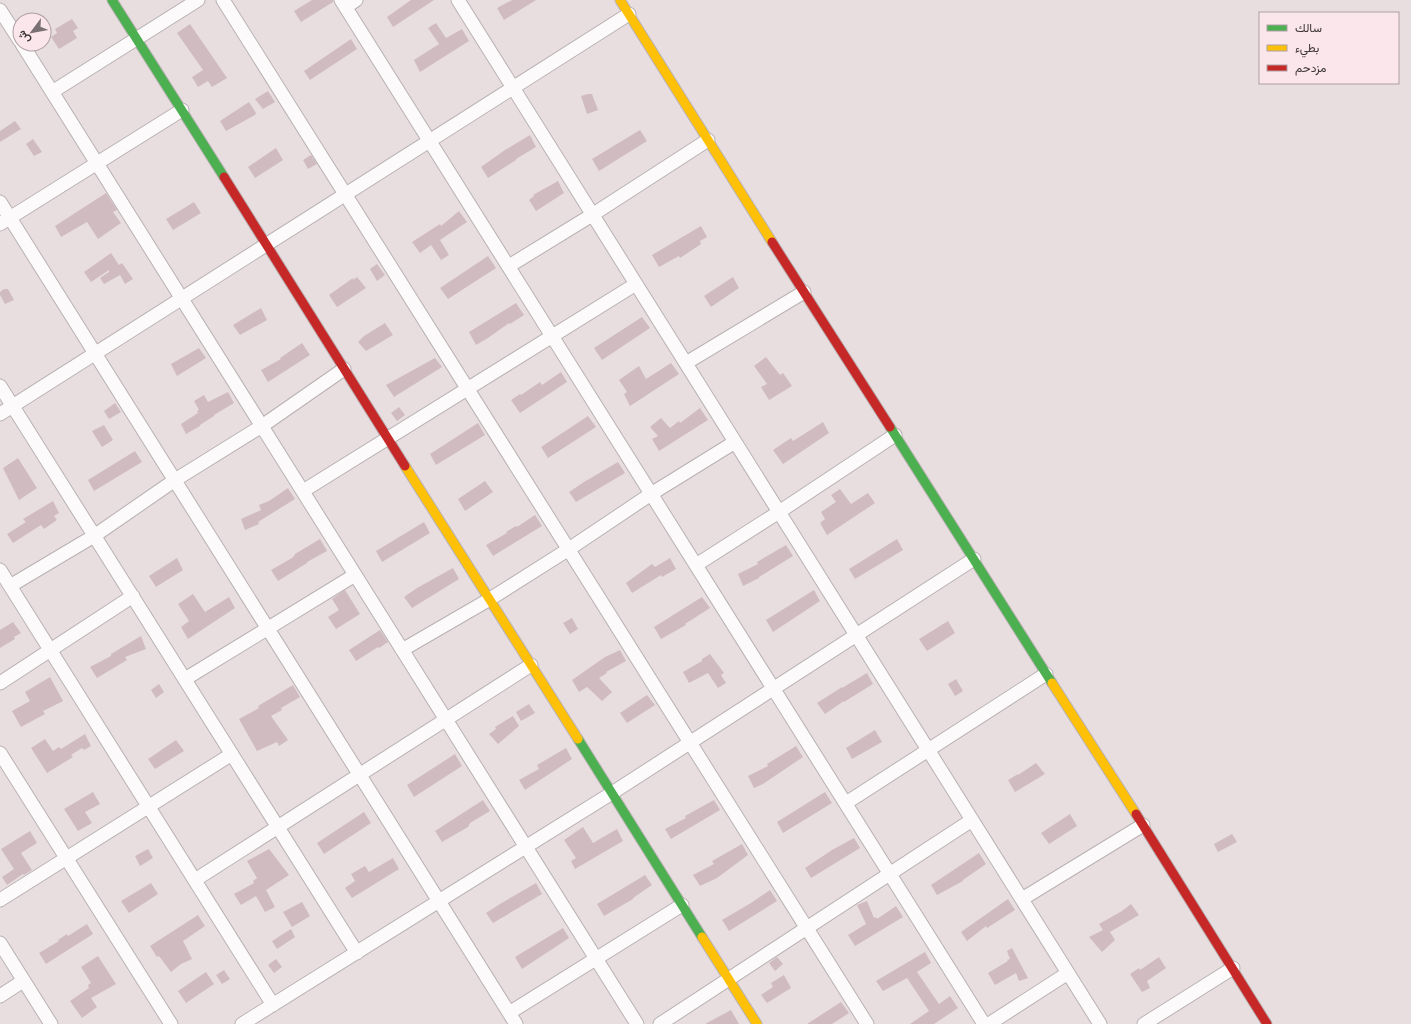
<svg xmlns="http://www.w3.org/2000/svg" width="1411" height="1024" font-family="'Roboto Condensed',Vazirmatn,sans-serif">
<rect width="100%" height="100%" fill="#e8dee0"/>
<path fill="#d0bbc1" d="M312,0h21v2l-32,20 -7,-11z
M411,0h23l-41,27 -6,-10z
M512,0h24l-32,20 -7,-12z
M72,19l6,9 -5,3 4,7 -18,11 -8,-12 6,-4 -2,-4z
M436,23l10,15 16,-9 7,12 -49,31 -6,-12 25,-16 -11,-16z
M190,24l37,54 -15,9 -4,-6 -10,6 -6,-10 11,-7 -26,-37z
M351,39l6,10 -47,31 -6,-9z
M268,91l7,11 -12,7 -8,-10z
M588,94h4l6,16 -11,4 -6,-18z
M249,102l7,11 -1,2 -29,16 -6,-10z
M15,121l6,8 -21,13v-11z
M640,130l7,11 -48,30 -7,-12z
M530,135l6,12 -20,12v1l-28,18 -7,-11 24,-17z
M33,139l9,13 -8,4 -8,-12z
M276,148l7,12 -28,18 -7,-11z
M311,155l6,9 -9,5 -5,-9z
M558,181l6,12 -28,18 -7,-11 5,-4 -1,-1z
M106,193l11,17 -4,2 8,11 -23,16 -11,-17 -26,15 -6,-11z
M194,202l7,11 -28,17 -7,-11z
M459,211l8,11 -27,18 9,15 -8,5 -10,-15 -11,8 -8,-11 28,-18 1,2z
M701,226l6,11 -7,4 1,3 -21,14 -1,-2 -20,11 -7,-12z
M111,253l8,12 3,-2 11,16 -8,5 -5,-9 -16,9 -4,-6 9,-6v-2l-18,12 -7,-10z
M488,256l8,12 -48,31 -8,-11z
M377,264l8,11 -8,6 -7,-12z
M357,277l9,11 -29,19 -8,-12 24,-17v2z
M733,277l6,11 -28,19 -7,-11z
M4,289h4l6,11 -9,4 -5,-9v-3z
M516,303l8,12 -14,9 -1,-1 -21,15 -12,7 -7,-13z
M261,308l6,12 -27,15 -7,-10z
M642,317l8,11 -48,32 -8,-12z
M385,323l8,12 -27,16 -8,-9 6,-6z
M302,343l8,12 -42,27 -7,-12 20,-11 -1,-1z
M199,348l7,10 -29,18 -6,-12z
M766,357l14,18 3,-2 9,13 -23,14 -8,-13 6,-3 -13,-18z
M435,358l7,9 -48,30 -8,-12z
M671,363l8,11 -49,32 -6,-12 3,-2 -8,-12 20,-14 7,13z
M561,372l6,10 -47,31 -9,-13 9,-6 1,1 19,-13 2,3z
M228,392l6,11 -20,12v1l-14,9v1l-14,8 -5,-10 17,-11 -1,-2 2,-1 -5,-9 10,-6 4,7z
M115,403l6,9 -12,7 -5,-8z
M399,407l6,8 -8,6 -6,-8z
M700,408l8,12 -49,31 -7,-12 6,-3 -8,-9 11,-9 9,10 9,-7 1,2z
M588,416l8,11 -48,31 -7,-11z
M823,422l6,11 -46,31 -10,-14 18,-12 2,3z
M478,423l7,12 -49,30 -6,-11z
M104,425l9,15 -11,7 -10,-16z
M135,451l7,11 -48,29 -6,-11z
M18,458l19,30 -18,12 -16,-32z
M618,462l7,11 -49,29 -7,-10 15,-10z
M485,481l8,11 -28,19 -7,-12z
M288,488l7,11 -37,23 1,2 -14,6 -4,-11 20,-9 -2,-5 10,-4z
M840,489l11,15 17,-11 7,10 -48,32 -7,-12 5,-4 -4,-7 15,-10 -5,-7z
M53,501l6,12 -5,3 3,4 -13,9 -3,-4 -28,18 -6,-9 19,-12 -3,-3z
M535,515l7,11 -49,30 -7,-11 21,-12 -1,-1 10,-6 1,1z
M424,522l6,11 -48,29 -6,-11z
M320,539l7,12 -20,11v1l-29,18 -7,-11 21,-12 3,-3v-1z
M897,539l6,11 -48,29 -6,-10z
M786,545l7,11 -34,21v1l-16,8 -5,-12 20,-10 -1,-2z
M177,558l6,12 -27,17 -7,-11z
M670,558l6,11 -14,8 -1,-2 -29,18 -6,-10 26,-19 3,3z
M453,568l6,11 -47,29 -8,-11 13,-9z
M345,590l15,24 -24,15 -8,-12 11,-7 -7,-11z
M814,590l6,11 -47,31 -7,-12z
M193,594l12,18 24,-15 6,11 -47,31 -7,-12 8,-6 -11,-17z
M702,597l8,11 -25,16 1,1 -25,14 -7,-12z
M572,618l6,11 -8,5 -7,-11z
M948,621l7,12 -28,18 -8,-12z
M13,622l8,11 -7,4 1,2 -15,9v-18z
M380,630l8,12 -9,6 -1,-1 -22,14 -7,-11z
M141,636l5,13 -21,8 2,3 -30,18 -7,-11 21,-11v-2z
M620,650l6,11 -20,11 1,1 -8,5 13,14 -10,9 -15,-14 -8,5 -7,-12 33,-23z
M710,654l14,19 -3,2 5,8 -8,5 -10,-15 -19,10 -6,-11 19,-11v-2z
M867,673l6,11 -29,18v-1l-19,13 -8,-11 25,-16v1z
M50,677l13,24 -20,10 2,3 -24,13 -9,-16 18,-10 -5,-9z
M956,679l7,12 -8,5 -7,-12z
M159,684l5,8 -8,6 -5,-8z
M293,685l7,12 -19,11 1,2 -11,6 17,24 -9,6 -2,-4 -20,9 -18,-32 20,-11 -1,-2z
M647,695l8,10 -28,18 -7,-10z
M529,704l6,9 -14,8 -5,-9z
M513,716l6,10 -21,18 -9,-10 7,-5 -1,-2z
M875,730l7,12 -30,17 -6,-11z
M85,734l6,12 -7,4 -2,-2 -11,7 2,2 -26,16 -16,-25 14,-9 8,12 6,-4 2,2z
M176,740l8,11 -29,18 -7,-10z
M796,746l7,11 -40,27 -9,4 -6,-12 20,-10 -1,-2z
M566,748l6,11 -47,31 -6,-10 20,-11 -2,-4z
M455,754l7,12 -48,31 -7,-12z
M1036,763l9,11 -30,18 -7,-12 10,-6v1z
M93,792l7,12 -15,8 7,11 -14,8 -14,-22z
M825,792l7,11 -49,30 -6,-11z
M483,800l7,11 -20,12 -2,4 -26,15 -7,-11z
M714,800l6,10 -49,29 -6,-10 21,-11 -1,-2z
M364,812l7,11 -47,31 -7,-11z
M1070,814l7,12 -28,18 -8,-11z
M583,827l10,16 24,-14 6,12 -48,28 -4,-8 5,-3 -12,-18z
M30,831l7,12 -16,10 11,17 -8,5 -1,-1 -16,11 -5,-8 12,-8 -13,-20z
M1232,834l5,8 -19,10 -4,-8z
M854,838l6,10 -49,30 -6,-10 27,-18z
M742,844l6,11 -31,23 -17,8 -7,-11 21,-11 -2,-3z
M148,849l5,9 -13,8 -5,-10z
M269,849l20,26 -23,15 9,17 -10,5 -9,-16 -15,9 -7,-11 20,-11 -1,-2 4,-3 -10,-17z
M979,853l7,11 -23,16v1l-26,14 -6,-10z
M393,858l6,11 -47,29 -7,-10 10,-7 -4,-7 14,-8 4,6z
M645,875l7,10 -19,13v1l-29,17 -7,-12z
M151,883l7,11 -29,19 -8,-12z
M536,883l6,11 -49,29 -7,-10 14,-9z
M770,890l7,11 -48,30 -7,-11 29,-17z
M1008,899l7,11 -28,18 -1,-2 -19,15 -6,-9z
M867,901l7,17 2,-1 1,2 19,-13 7,11 -48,29 -7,-11 18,-11 -9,-19z
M302,902l8,14 -18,11 -9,-15z
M1131,904l8,11 -29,17 5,8 -13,12 -13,-15 14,-7 -4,-6 23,-13z
M198,915l7,11 -22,15 9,18 -11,5 -10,8 -12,-16 -2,1 -7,-11z
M87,924l6,10 -47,30 -7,-11 20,-12 -1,-1 9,-6 1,2z
M563,928l6,10 -47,31 -7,-12z
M291,929l4,8 -18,12 -5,-8z
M1012,948l16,30 -9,3 -3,-8 -21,12 -7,-12 20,-12 -1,-1 3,-1 -3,-8z
M925,952l6,11 -14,9 22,32 11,-8 8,12 -24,16h-24l19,-13 -22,-33 -24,13 -7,-10z
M98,956l18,28 -25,14 6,9 -15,11 -12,-17 19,-13 -1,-3 3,-2 -10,-16z
M777,957l6,7 -8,7 -6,-8z
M1159,957l7,11 -19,13 3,7 -8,4 -12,-18 9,-6 1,2z
M276,959l6,8 -8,6 -6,-8z
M224,970l6,9 -8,5 -6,-9z
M206,972l8,12 -28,19 -8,-12z
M784,975l7,13 -24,15 -6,-8 12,-8 -2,-4z
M841,1002l8,11 -17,11h-25z
M731,1010l8,14h-34z"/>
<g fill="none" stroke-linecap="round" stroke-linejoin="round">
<g stroke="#b9b1b3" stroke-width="15">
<path id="street" d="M223,0l644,1024
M341,0l643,1024
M458,0l642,1024
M346,7l10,-7
M0,10l20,31
M22,44l615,980
M52,92l146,-92
M0,202l516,822
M0,224l182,-114
M509,266l83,-51 116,-75
M686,363l118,-71
M0,386l357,567
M0,414l629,-400
M303,491l333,-207
M696,565l83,-53 116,-77
M0,570l273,435
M10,586l84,-50 81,-56 87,-54 82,-57
M402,650l88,-51 79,-50 82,-55 84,-52
M185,679l170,-104
M0,683l133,-87
M0,753l171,271
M846,803l200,-129
M195,880l336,-215
M1022,899l121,-74
M0,900l232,-146
M0,943l51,81
M0,996l23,-15
M509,1013l173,-108
M242,1024l370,-231 362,-234
M660,1024l312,-204
M989,1024l79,-51
M1144,1024l89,-56"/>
</g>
<g stroke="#b9b1b3" stroke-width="11">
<path id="fast" d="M112,0l112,177
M890,427l162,256
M578,739l124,198"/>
</g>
<g stroke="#b9b1b3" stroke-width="11">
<path id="slow" d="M620,0l152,242
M405,466l173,273
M1052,683l84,131
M702,937l55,87"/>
</g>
<g stroke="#b9b1b3" stroke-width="11">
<path id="jam" d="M224,177l181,289
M772,242l118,185
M1136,814l131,210"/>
</g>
<use href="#street" stroke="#fcfafa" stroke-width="13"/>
<use href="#fast" stroke="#4caf50" stroke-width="9"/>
<use href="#slow" stroke="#ffc107" stroke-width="9"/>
<use href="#jam" stroke="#c62828" stroke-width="9"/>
</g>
<rect x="1259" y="12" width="140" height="72" fill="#fae6eb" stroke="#ae9fa3"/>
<rect x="1267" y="25" width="20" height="6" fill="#4caf50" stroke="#ae9fa3"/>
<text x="1295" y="32" font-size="12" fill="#3c3537">سالك</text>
<rect x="1267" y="45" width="20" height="6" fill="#ffc107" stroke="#ae9fa3"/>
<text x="1295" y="52" font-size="12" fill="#3c3537">بطيء</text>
<rect x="1267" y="65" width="20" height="6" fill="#c62828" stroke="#ae9fa3"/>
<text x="1295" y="72" font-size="12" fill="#3c3537">مزدحم</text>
<g transform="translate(32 32) rotate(238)"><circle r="19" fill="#fae6eb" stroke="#ae9fa3"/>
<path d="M0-3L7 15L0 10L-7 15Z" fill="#787072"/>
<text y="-6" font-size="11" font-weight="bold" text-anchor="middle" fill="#3c3537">ش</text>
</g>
</svg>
